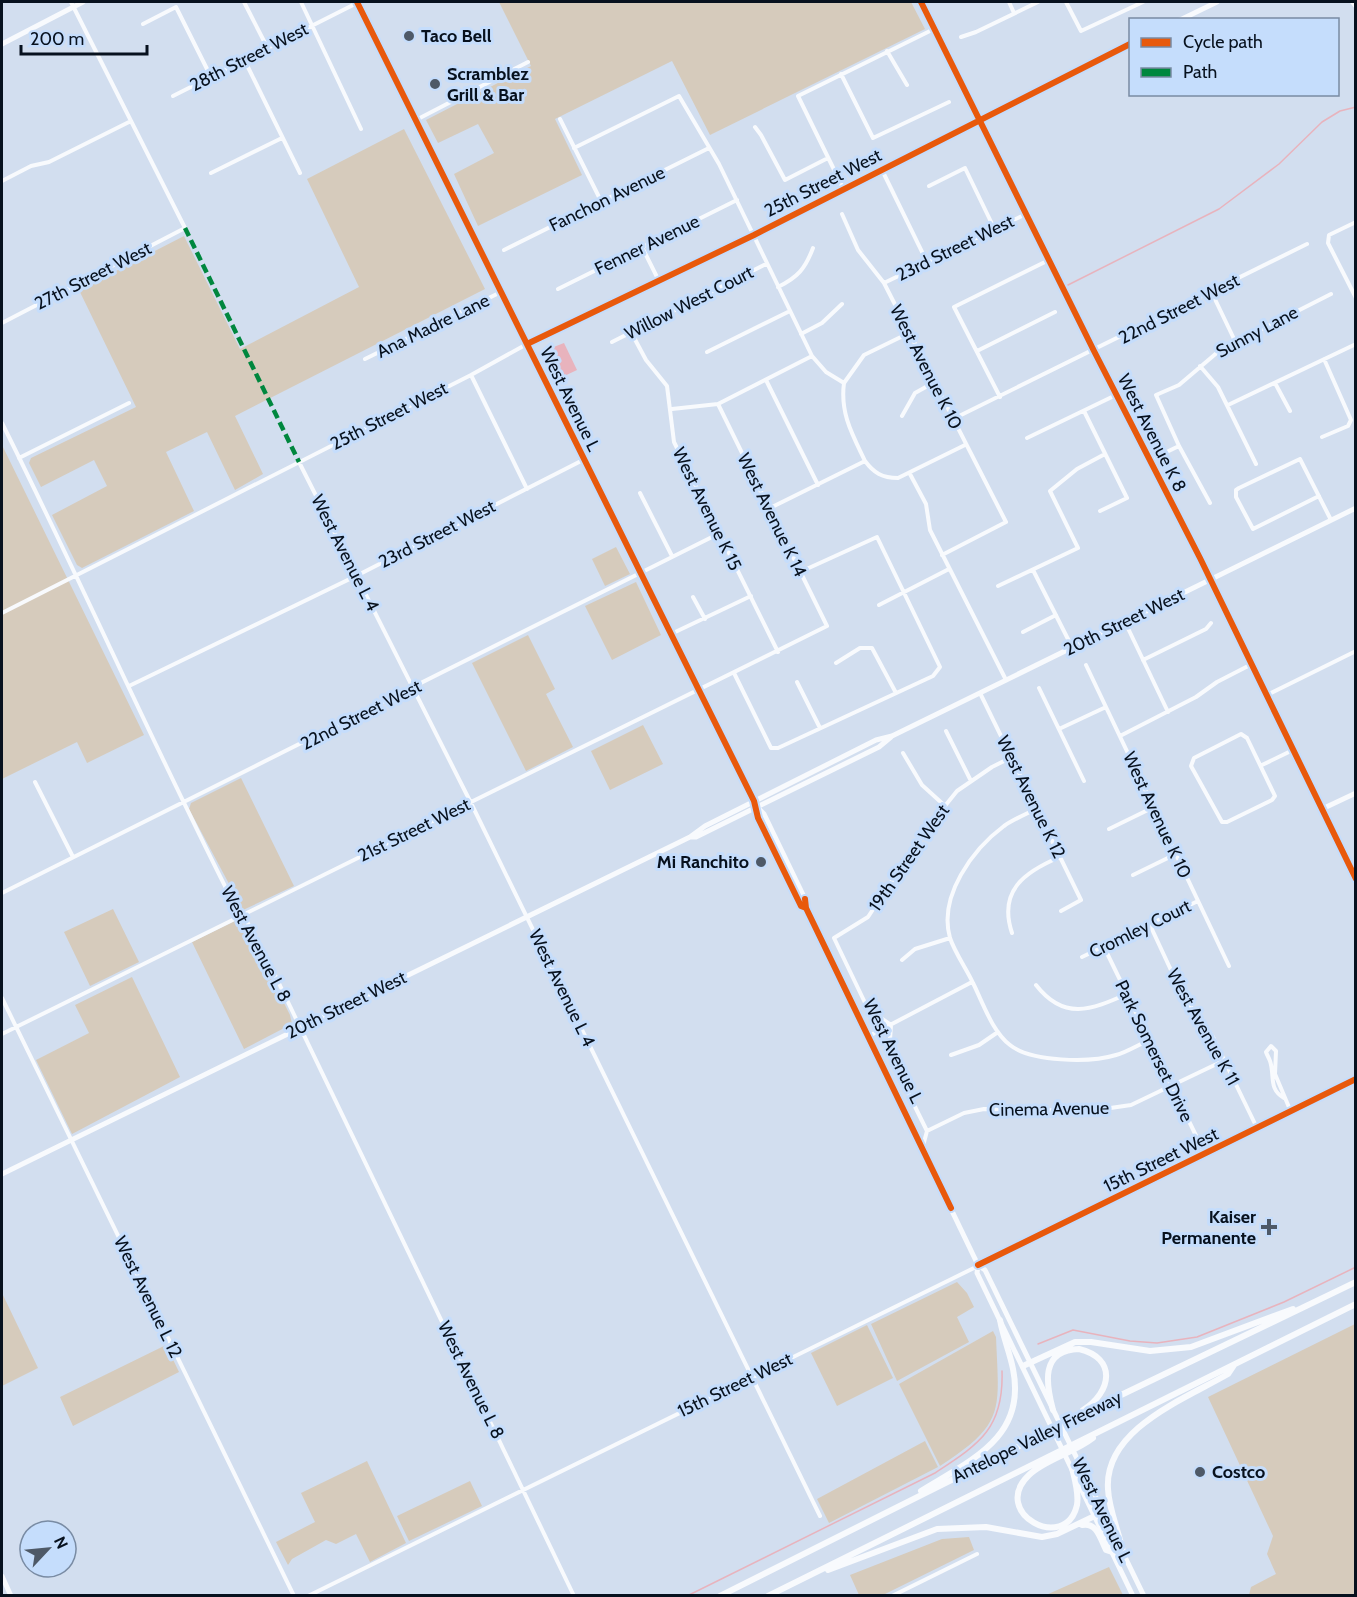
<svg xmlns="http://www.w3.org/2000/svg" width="1357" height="1597" font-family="Cabin,sans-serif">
<rect width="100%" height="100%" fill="#d2deef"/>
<path fill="#d6cbbc" d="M499,2h412l14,27 -215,106 -38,-74 -117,58 27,56 -104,51 -24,-52 40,-21 -16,-29 -40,19 -12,-23 105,-54z
M404,129l81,160 -250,127 28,58 -28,16 -28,-58 -41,20 28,59 -112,57 -5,-3 -25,-50 55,-29 -13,-26 -53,27 -12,-24 2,-5 105,-51 -57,-117 105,-54 56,113 119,-62 -52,-108z
M2,445l142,290 -57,28 -10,-21 -75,37z
M616,547l14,27 -25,12 -13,-27z
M636,582l25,53 -49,25 -27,-54z
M528,635l27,54 -9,5 27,53 -47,24 -54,-108z
M643,725l20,39 -53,26 -19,-39z
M241,778l53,108 -51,24 -54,-101 2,-6z
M113,909l26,53 -49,24 -26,-54z
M235,921l6,1 8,11 41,82 2,9 -48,25 -52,-107z
M132,977l48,100 -108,57 -36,-74 53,-27 -14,-28z
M957,1282l10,11 7,14 -17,10 12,25 -72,39 -26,-57z
M2,1293l36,75 -36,18z
M1355,1324v271h-106l2,-8 25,-13 -9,-20 6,-18 -65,-139z
M867,1325l26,53 -56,28 -26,-53z
M993,1331l3,6c3,74 10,86 -56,129l-41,-82z
M166,1345l13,27 -106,54 -13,-29z
M925,1441l13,26 -109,56 -12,-24z
M367,1461l39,82 -36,19 -14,-28 -20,10 -10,-4 -34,19 -4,6 -12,-23 39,-20 -14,-29z
M470,1481l12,25 -73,35 -12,-25z
M969,1537l5,13 -91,45h-24l-9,-20 92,-36z
M1109,1567l14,28h-77z"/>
<path fill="#e8b3bd" d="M564,343l13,27 -17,8 -14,-28z"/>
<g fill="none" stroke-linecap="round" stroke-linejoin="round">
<path stroke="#e8b3bd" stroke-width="1.5" d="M1068,285l151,-76 60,-45 43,-42 18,-11 16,-4
M1038,1344l35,-14 57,11 27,2 40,-6 87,-35 72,-35
M687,1596l248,-123c44,-29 69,-44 67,-102"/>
<path stroke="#f8fafd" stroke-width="4" d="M244,2l23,45
M301,2l60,127
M1009,2l5,11
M1066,2l15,29 62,-29
M1352,2l4,5
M143,24l33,-17 35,70
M961,37l15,-5 62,-30
M887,51l20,34
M244,59l56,114
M841,74l32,64 76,-36
M173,96l184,-93
M560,119l42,84
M416,120l112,-58
M755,127l6,8 24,45 43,-22
M574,148l105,-52 40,68 93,192 14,16 18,11c-4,30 8,51 21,78
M882,170l44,90
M211,173l71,-35
M2,181l29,-15 18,-4 82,-41
M929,186l36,-18 29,60
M843,188l-45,-92 136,-67
M842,214l16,36 26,33 122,239 -64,33
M1356,222l-27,13 -1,8 28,55
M642,247l17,34
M504,250l205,-102
M884,283l142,-69
M778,287c20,-10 27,-18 35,-39
M558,289l179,-89
M1212,293l23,48
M2,323l183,-95 -114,-226
M631,332l15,28 21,26 7,56 104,210
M801,334l21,-11 20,-19
M612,342l154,-78
M977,351l78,-39
M707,352l83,-41
M365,359l136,-67
M1200,366l18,21 38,77
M471,375l56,114
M766,380l52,105
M844,383l20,-28 45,-22
M1275,383l15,28
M1000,397l-46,-90 95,-47
M1228,405l128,-61
M672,409l46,-5 94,-48
M1084,411l43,87 -27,13
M902,416l13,-23 18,-10
M953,419l354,-175
M2,423c80,160 152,324 233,483l8,8 31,59 300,623
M1322,437l26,-11 3,-6 -27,-61
M1027,438l89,-43
M19,458l110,-55
M1300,459l-61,29 -3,2v7l17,32 66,-33
M1300,459l31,61
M1150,460l29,-14
M299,462l172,341 349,713
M910,474l16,30 4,26 76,150
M640,493l32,63
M1210,503l-31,-57 -23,-51 23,-10 40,-34 112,-57
M768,509l97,-48c9,12 17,17 33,17l67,-33
M1033,570l39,77
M998,586l80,-38 -28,-57 27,-22 28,-15
M693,597l12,22
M879,605l70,-36
M2,613l469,-238 56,-31
M1125,622l43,90
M1023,632l33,-17
M671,634l80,-38
M1143,660l63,-31 5,-6
M836,663l24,-15h12l24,45
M1086,665l143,301
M734,673l37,75h7l155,-72 7,-9 -63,-130 -77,35
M797,682l23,46
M129,686l229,-111 225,-115
M1039,688l45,93
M980,693l101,207 -20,11
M1267,695l89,-44
M1059,729l47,-22
M946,731l25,50
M1241,734l6,4 28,58 -3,4 -45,22h-5l-31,-56 3,-8z
M1120,736l76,-39 21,-15 35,-18
M903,753l19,32 22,20
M1262,765l31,-15
M35,782l38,75
M1036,809c-10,5 -22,10 -32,17 -31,23 -66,70 -54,112 5,15 16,30 23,45 10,20 19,48 37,62 21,17 80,18 106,10 11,-3 22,-10 33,-15
M1109,829l45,-22
M1133,875l43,-21
M2,893l716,-359
M1150,925l33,71 30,41 44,91
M1012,933c-14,-42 12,-61 48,-76
M1104,947l101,207
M1082,957l116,-56
M902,960l13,-11 35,-11
M1036,985c28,36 55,25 91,9
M2,998l292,598
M2,1034l825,-408 -109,-222
M869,1036l103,-54
M951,1055l28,-10 19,-13
M1284,1098c-16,-9 -9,-23 -14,-37 -1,-3 -3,-6 -4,-9l5,-6 5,5 -1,23 16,38
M927,1131l37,-18 20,-4 106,2 41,-6 94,-45
M923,1146l4,-15 -38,-77 2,-29 -23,-16 -34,-71 34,-21 56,-85 33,-41 35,-24 20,-10
M308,1596l670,-330
M892,1596l85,-42"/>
<path stroke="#f8fafd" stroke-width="5" d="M921,2l173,349 106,207 156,321
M1180,20l37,-18
M2,44l81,-42
M527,344l227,-109 376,-191
M1322,809l34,-16
M690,837h6l183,-90 12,-10
M2,1174l688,-337 15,-11 171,-86 16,-4 45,-22 419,-206
M978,1265l378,-186
M2,1576l9,20"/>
<path stroke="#f8fafd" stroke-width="5" d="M357,2l397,799 4,17 43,88 5,2
M757,807l7,7 43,89 -1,5 172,357 7,5 159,326
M978,1265l-1,8 156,323"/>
<path stroke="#f8fafd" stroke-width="6" d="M1023,1366l52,-24h16l59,9 41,-4 102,-38
M1053,1410c-7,-26 -13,-60 26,-61 38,9 33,43 4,61
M1072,1468c3,12 7,25 5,37 -11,49 -88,8 -48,-30 17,-16 45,-22 64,-37
M921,1491c48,-30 106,-53 92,-122 -3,-16 -10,-32 -13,-49
M1082,1525c15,-3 18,13 24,25l6,2
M1123,1552c-4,-21 -14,-41 -15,-63 -4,-60 77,-90 120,-115l6,-9
M828,1570l109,-41 49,-2 56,10 15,-3 46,-22
M720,1596l399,-200 237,-114
M768,1596l588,-292"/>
<path stroke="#00873e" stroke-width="4.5" stroke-dasharray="9 4.5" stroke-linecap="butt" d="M185,228l114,234"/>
<g stroke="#c5ddfc" stroke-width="10">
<path id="cycleway" d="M357,2l397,799 4,17 43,88 5,2
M921,2l173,349 106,207 156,321
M527,344l227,-109 376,-191
M805,899l1,9 145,300
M978,1265l378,-186"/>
</g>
<use href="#cycleway" stroke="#e8590c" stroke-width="6"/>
</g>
<g fill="#4e5967" stroke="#c5ddfc" stroke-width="2">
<circle cx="409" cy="36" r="6"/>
<circle cx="435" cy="84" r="6"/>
<circle cx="761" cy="862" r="6"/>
<path d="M1266 1218h6v6h6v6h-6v6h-6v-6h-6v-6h6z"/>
<circle cx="1200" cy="1472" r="6"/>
</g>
<g text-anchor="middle" stroke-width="6" stroke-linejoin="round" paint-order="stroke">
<g font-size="18" font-weight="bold" fill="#07111e" stroke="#c5ddfc" text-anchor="start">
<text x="421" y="42">Taco Bell</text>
<text x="447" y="80">Scramblez<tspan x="447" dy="21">Grill &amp; Bar</tspan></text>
<text x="749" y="868" text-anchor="end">Mi Ranchito</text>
<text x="1256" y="1223" text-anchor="end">Kaiser<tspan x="1256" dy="21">Permanente</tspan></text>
<text x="1212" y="1478">Costco</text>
</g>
<g font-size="18" fill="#07111e" stroke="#c5ddfc">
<text transform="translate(249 57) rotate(-27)" y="6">28th Street West</text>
<text transform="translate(823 183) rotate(-27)" y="6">25th Street West</text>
<text transform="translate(607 199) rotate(-26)" y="6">Fanchon Avenue</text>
<text transform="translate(647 245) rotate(-26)" y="6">Fenner Avenue</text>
<text transform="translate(955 248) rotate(-26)" y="6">23rd Street West</text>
<text transform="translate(93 276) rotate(-27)" y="6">27th Street West</text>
<text transform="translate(689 303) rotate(-27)" y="6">Willow West Court</text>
<text transform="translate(1179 309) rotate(-27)" y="6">22nd Street West</text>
<text transform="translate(433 326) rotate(-26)" y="6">Ana Madre Lane</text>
<text transform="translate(1257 332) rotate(-28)" y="6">Sunny Lane</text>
<text transform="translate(926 367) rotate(63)" y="6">West Avenue K 10</text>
<text transform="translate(570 399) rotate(64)" y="6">West Avenue L</text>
<text transform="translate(389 416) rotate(-27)" y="6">25th Street West</text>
<text transform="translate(1152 433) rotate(63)" y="6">West Avenue K 8</text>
<text transform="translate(707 509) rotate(64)" y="6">West Avenue K 15</text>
<text transform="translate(772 515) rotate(64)" y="6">West Avenue K 14</text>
<text transform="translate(437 534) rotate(-27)" y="6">23rd Street West</text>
<text transform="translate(345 553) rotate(63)" y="6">West Avenue L 4</text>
<text transform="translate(1124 622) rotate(-26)" y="6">20th Street West</text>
<text transform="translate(361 715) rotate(-27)" y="6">22nd Street West</text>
<text transform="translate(1031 797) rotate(64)" y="6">West Avenue K 12</text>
<text transform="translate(1157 815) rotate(65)" y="6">West Avenue K 10</text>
<text transform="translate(414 830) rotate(-26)" y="6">21st Street West</text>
<text transform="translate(909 858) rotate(-55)" y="6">19th Street West</text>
<text transform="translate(1140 929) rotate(-26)" y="6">Cromley Court</text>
<text transform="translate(256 944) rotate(62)" y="6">West Avenue L 8</text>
<text transform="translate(562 988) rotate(64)" y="6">West Avenue L 4</text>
<text transform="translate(346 1005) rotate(-26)" y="6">20th Street West</text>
<text transform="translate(1203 1027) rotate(61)" y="6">West Avenue K 11</text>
<text transform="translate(893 1051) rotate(64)" y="6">West Avenue L</text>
<text transform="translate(1154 1051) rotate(64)" y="6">Park Somerset Drive</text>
<text transform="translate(1049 1109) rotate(-1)" y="6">Cinema Avenue</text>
<text transform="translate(1161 1160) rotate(-26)" y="6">15th Street West</text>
<text transform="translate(148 1297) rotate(64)" y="6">West Avenue L 12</text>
<text transform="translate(471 1380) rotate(64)" y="6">West Avenue L 8</text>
<text transform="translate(735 1385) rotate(-26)" y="6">15th Street West</text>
<text transform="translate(1037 1437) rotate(-26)" y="6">Antelope Valley Freeway</text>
<text transform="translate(1102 1510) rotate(64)" y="6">West Avenue L</text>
</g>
</g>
<rect width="1357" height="1597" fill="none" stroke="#07111e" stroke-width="6"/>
<rect x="1129" y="18" width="210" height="78" fill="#c5ddfc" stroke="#798ba3" stroke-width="1.5"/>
<rect x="1141" y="38" width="30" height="9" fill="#e8590c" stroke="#798ba3" stroke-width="1.5"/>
<text x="1183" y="48" font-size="18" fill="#07111e">Cycle path</text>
<rect x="1141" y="68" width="30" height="9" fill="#00873e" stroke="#798ba3" stroke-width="1.5"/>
<text x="1183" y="78" font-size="18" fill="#07111e">Path</text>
<g transform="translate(48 1549) rotate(64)"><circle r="28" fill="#c5ddfc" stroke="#798ba3" stroke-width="1.5"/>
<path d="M0-4.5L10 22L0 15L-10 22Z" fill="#4e5967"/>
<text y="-9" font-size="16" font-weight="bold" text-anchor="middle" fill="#07111e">N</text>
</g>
<path d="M21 45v9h126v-9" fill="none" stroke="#07111e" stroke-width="3"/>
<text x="30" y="45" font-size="18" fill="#07111e" stroke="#c5ddfc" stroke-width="4.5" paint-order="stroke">200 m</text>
</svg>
